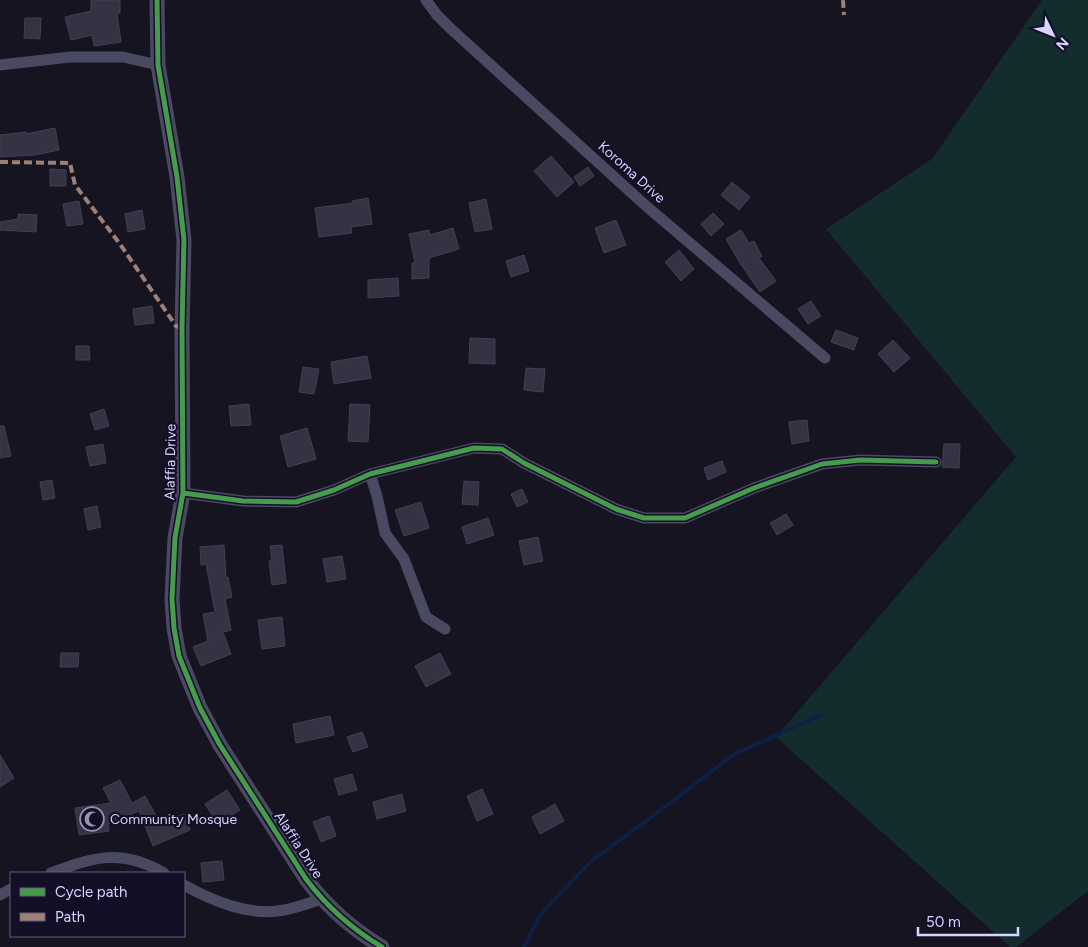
<svg xmlns="http://www.w3.org/2000/svg" width="1088" height="947" font-family="Figtree,sans-serif">
<rect width="100%" height="100%" fill="#161421"/>
<path fill="#132c2d" d="M1042,0h46v891l-72,56h-6l-234,-210 240,-280 -190,-228 106,-70z"/>
<g fill="none" stroke-linecap="round" stroke-linejoin="round">
<path stroke="#0d2144" stroke-width="4" d="M524,947l16,-32 50,-53 75,-55 69,-53 87,-39"/>
</g>
<path fill="#343243" stroke="#433f54" d="M91,0h29v13h-3l4,29 -27,4 -2,-11 -21,5 -6,-23 26,-6z
M25,18h16l-1,21 -16,-1z
M55,128l4,22 -24,5 -35,2v-22l26,-3v2z
M551,156l23,26 -17,15 -23,-26z
M588,167l6,9 -14,10 -6,-9z
M50,169l16,1v16h-16z
M732,182l18,15 -11,13 -18,-15z
M368,198l4,26 -21,3 1,6 -33,4 -4,-29 38,-5 -1,-2z
M486,199l6,30 -17,3 -6,-29z
M79,201l4,23 -16,2 -4,-22z
M142,210l3,19 -17,3 -3,-18z
M713,213l11,11 -13,12 -10,-12z
M18,214l19,1 -1,17 -36,-2v-8l18,-3z
M616,220l10,25 -22,8 -9,-25z
M453,228l6,21 -30,9v20l-17,1v-16h3l-6,-29 20,-4 1,5z
M741,230l8,13 5,-2 8,15 -3,2 17,23 -16,11 -20,-29 -14,-24z
M679,250l15,19 -13,12 -16,-19z
M524,255l5,16 -18,6 -5,-16z
M398,278l1,18 -31,2v-18z
M811,301l10,15 -13,8 -10,-15z
M152,306l2,17 -19,2 -2,-16z
M836,330l22,8 -4,12 -23,-8z
M470,338l25,1v25l-26,-1z
M893,340l17,18 -16,14 -16,-18z
M76,346h13l1,14h-14z
M367,356l4,22 -37,6 -3,-22z
M303,367l16,2 -5,25 -15,-2z
M526,368l19,1 -2,23 -19,-2z
M249,404l2,21 -20,1 -2,-20z
M350,404l20,1 -2,37 -20,-1z
M104,409l5,17 -14,4 -5,-16z
M807,420l2,21 -17,3 -3,-22z
M0,426h4l7,30 -11,2z
M307,428l9,31 -28,8 -8,-31z
M103,444l3,19 -16,3 -4,-19z
M944,444h16l-1,24 -17,-1z
M722,461l4,11 -18,8 -4,-12z
M52,480l3,18 -12,2 -3,-18z
M464,481l15,1 -1,23 -16,-1z
M522,489l6,13 -11,5 -6,-13z
M421,502l8,26 -25,8 -9,-26z
M97,506l4,21 -13,3 -4,-21z
M786,514l7,11 -16,10 -7,-12z
M488,518l6,17 -27,9 -5,-17z
M538,537l5,24 -19,4 -5,-24z
M224,545l2,33 2,-1 4,20 -7,2 6,31 -8,2 8,22 -30,12 -8,-19 15,-6 -5,-27 12,-2 -9,-48 -5,1 -1,-18z
M282,545l4,38 -14,2 -3,-24h3l-2,-15z
M342,556l4,23 -19,3 -4,-23z
M282,617l3,29 -23,3 -4,-29z
M61,653h18l-1,14h-18z
M440,653l11,21 -25,13 -11,-21z
M330,716l4,19 -38,8 -3,-19z
M362,732l6,15 -15,5 -6,-15z
M0,755l14,23 -14,9z
M352,774l5,16 -18,5 -5,-16z
M120,780l12,23 13,-7 15,27 24,-9 6,16 -37,16 -14,-35 -31,13 1,7 -30,4 -4,-27 36,-5 -8,-15z
M482,789l11,25 -16,7 -10,-25z
M227,790l13,20 -22,14 -13,-20z
M402,794l4,17 -29,8 -4,-17z
M555,804l9,17 -24,13 -8,-17z
M329,816l7,20 -15,6 -8,-20z
M222,861l2,19 -21,2 -2,-19z"/>
<g fill="none" stroke-linecap="round" stroke-linejoin="round">
<path stroke="#4a4962" stroke-width="11" d="M426,0l11,15 13,13 195,177 180,153
M0,65l70,-8h53l35,8
M370,474l7,22 8,37 19,26 22,58 19,12
M183,493l60,8 53,1 38,-12 36,-16 104,-26 28,1 22,14 92,46 28,9h41l69,-30 68,-24 38,-4 76,2
M51,873c43,-16 70,-25 113,0
M184,885c28,16 67,32 100,25 12,-2 25,-7 37,-11
M0,895l11,-6"/>
<path stroke="#4a4962" stroke-width="15" d="M157,0l1,65 19,112 7,63 -2,88 1,165 -8,45 -3,61 2,29 5,28 21,52 20,37 86,134c21,28 46,50 76,68"/>
<path stroke="#9e8076" stroke-width="4" stroke-dasharray="8 4" stroke-linecap="butt" d="M843,0l1,15
M0,162l70,1 5,22 45,59 56,82 6,2"/>
<g stroke="#130f26" stroke-width="8">
<path id="cycleway" d="M157,0l1,65 19,112 7,63 -2,88 1,165 -8,45 -3,61 2,29 5,28 21,52 20,37 86,134c21,28 46,50 76,68
M183,493l60,8 53,1 38,-12 36,-16 104,-26 28,1 22,14 92,46 28,9h41l69,-30 68,-24 38,-4 76,2"/>
</g>
<use href="#cycleway" stroke="#469c4c" stroke-width="5"/>
</g>
<defs>
<g id="mosque-ring" transform="scale(1.25)"><circle r="9.5" fill="#130f26" stroke="#9591b1" stroke-width="1.5"/><path d="M3.5-4.9A6 6 0 1 0 3.5 4.9A5 5 0 1 1 3.5-4.9Z" fill="#9591b1"/></g>
</defs>
<g fill-rule="evenodd">
<use href="#mosque-ring" x="92" y="819"/>
</g>
<g text-anchor="middle" stroke-width="4.5" stroke-linejoin="round" paint-order="stroke">
<g font-size="14" fill="#d9d4ff" stroke="#130f26">
<text transform="translate(632 172) rotate(42)" y="5">Koroma Drive</text>
<text transform="translate(170 462) rotate(-89)" y="5">Alaffia Drive</text>
<text transform="translate(299 845) rotate(57)" y="5">Alaffia Drive</text>
</g>
<g font-size="14" fill="#d9d4ff" stroke="#130f26" text-anchor="start">
<text x="110" y="824">Community Mosque</text>
</g>
</g>
<rect x="10" y="872" width="175" height="65" fill="#130f26" stroke="#625e7d"/>
<rect x="20" y="888" width="25" height="8" fill="#469c4c" stroke="#625e7d"/>
<text x="55" y="897" font-size="15" fill="#d9d4ff">Cycle path</text>
<rect x="20" y="913" width="25" height="8" fill="#9e8076" stroke="#625e7d"/>
<text x="55" y="922" font-size="15" fill="#d9d4ff">Path</text>
<g transform="translate(1053 35) rotate(133)" stroke="#130f26" stroke-width="4" paint-order="stroke">
<path d="M0-4L9 19L0 12L-9 19Z" fill="#d9d4ff"/>
<text y="-8" font-size="14" font-weight="bold" text-anchor="middle" fill="#d9d4ff">N</text>
</g>
<path d="M918 927v8h100v-8" fill="none" stroke="#d9d4ff" stroke-width="2.5"/>
<text x="926" y="927" font-size="15" fill="#d9d4ff" stroke="#130f26" stroke-width="4" paint-order="stroke">50 m</text>
</svg>
